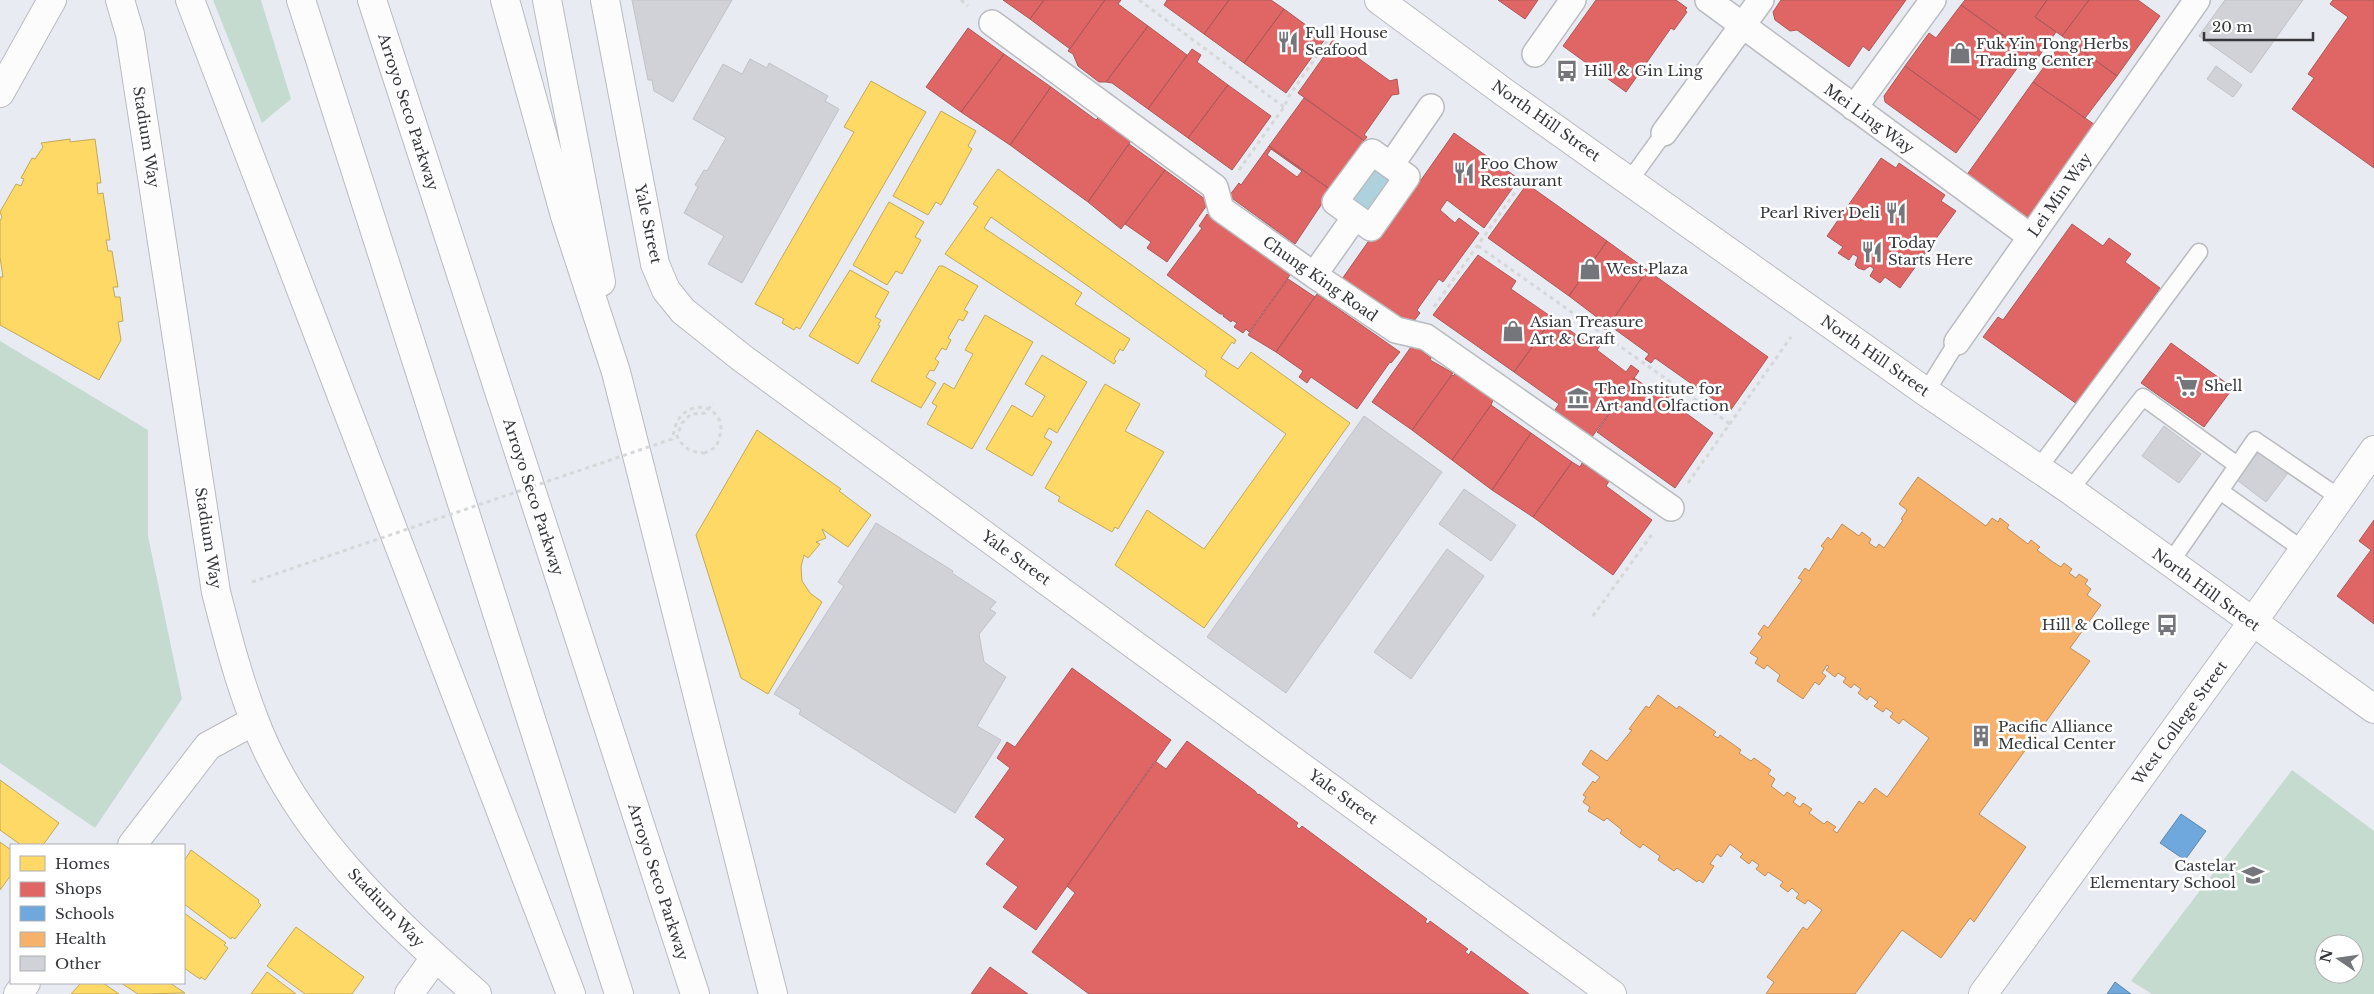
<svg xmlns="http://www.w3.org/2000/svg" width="2374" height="994" font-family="'Libre Baskerville',serif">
<rect width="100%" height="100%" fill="#e8ebf2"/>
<path fill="#c5dbd0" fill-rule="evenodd" d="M213,0h48l30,99 -29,24z
M0,341l148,89v106l34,163 -87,129 -95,-65z
M2292,770l82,61v163h-222l-21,-13zM2324,944h30v30h-30z"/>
<path fill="#add2de" d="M1372,165l24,16 -22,32 -7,-5 -3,5 -11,-8 3,-5 -6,-4z"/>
<path fill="#ffd966" stroke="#c2a859" d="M871,81l55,31 -126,217 -4,-2 -2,3 -12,-7 2,-4 -29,-15 99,-172 -10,-5z
M941,111l35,20 -8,15 4,3 -31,56 -5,-3 -8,13 -35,-19z
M70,139v3l25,-3 6,44h-4l1,11 5,-1 7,47h-4l2,11h4l6,36h-5l2,10h5l3,24 -5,1 3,18 -22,40 -99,-55v-48h3l-3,-20v-36l2,-4 -2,-5 16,-28 5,2 3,-7 -3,-1 11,-20 3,1 8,-12 -2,-4z
M998,169l238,171 -2,4 -2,-2 -11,16 17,11 13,-17 99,71 -146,205 -89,-63 32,-55 57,39 82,-115 -81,-58 2,-5 -216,-154 -7,11 98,65 -7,11 55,35 -7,12 -3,-2 -6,10 2,2 -2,3 -169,-110 33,-47 -5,-3z
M889,202l35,20 -9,15 6,3 -19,34 -6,-3 -9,14 -34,-20z
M939,266h4l35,20 -14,24 4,2 -5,9 -4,-2 -11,19 3,2 -5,10 -4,-2 -7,11 4,3 -5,9 -4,-1 -4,7 10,6 -15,25 -50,-27z
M850,270l39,22 -14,25 6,3 -3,5 2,1 -22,38 -49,-28z
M985,315l48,27 -61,107 -45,-25 10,-18 -5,-3 12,-20 10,6 19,-35 -8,-4z
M1042,355l45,27 -30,51 -8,-5 -5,9 8,5 -20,34 -46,-27 26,-44 20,12 13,-21 -20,-12z
M1105,384l35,20 -15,27 39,21 -46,77 -3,-2 -3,5 -54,-31 2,-4 -15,-9z
M757,430l84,59 -2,2 32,24 -23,32 -26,-18 4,9 -10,4 4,2 -12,14 -4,-3 -3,12 1,14 8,12 12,9 -54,92 -27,-16 -45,-143z
M0,780l59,43 -16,22h-22l-21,-15z
M0,842l11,8v25l-11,15z
M191,850l68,50 -1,2 3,3 -26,34 -3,-2 -1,2 -47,-35v-43z
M184,913l42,30 -2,2 4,3 -23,32 -4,-3 -1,2 -16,-11z
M296,927l68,50 -12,17h-47l-38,-28z
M267,972l29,22h-45z
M81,983h22l16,11h-48z
M121,983h49l15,10 -47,1z"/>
<path fill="#e06666" stroke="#ad5859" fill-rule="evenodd" d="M1003,0h41l-14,19z
M1044,0h61l-35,49 -40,-30z
M1105,0h16l-3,4 30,22 -42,56h-7l-21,-16 -5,-12 -5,-3z
M1167,0h62l-25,34 -40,-29z
M1229,0h42l13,9 -40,54 -40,-29z
M1498,0h40l-13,19z
M1596,0h80l11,8 -2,2 2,2 -13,18 -3,-2 -45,64 -63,-46z
M1781,0h125l-37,51 -6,-5 -14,21 -52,-37 -7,1 -15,-11 -2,-8z
M1965,0h82l-12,17 21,15 -19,27 -76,-54z
M2047,0h42l-27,36 -27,-19z
M2089,0h49l22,16 -43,60 -55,-40z
M2333,0h41v168l-82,-59 22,-31 -6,-4 40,-57 -18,-13z
M1961,5l67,48 -48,67 -75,-54 24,-33 7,5z
M1284,9l41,30 -39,54 -42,-30z
M1148,26l39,29 -39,54 -36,-26 -6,-1z
M968,28l36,26 -43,58 -35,-25z
M2065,38l52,38 -32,42 -52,-36z
M1333,40l57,41 7,-2 2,15 -7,1 -28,40 3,2 -3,4 -66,-48 29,-41 -2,-1z
M1192,49l9,6 -4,7 31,23 -40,53 -40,-29z
M1004,54l47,33 -41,58 -49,-33z
M1905,66l75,54 -24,33 -71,-51 -1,-6z
M2033,82l68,47 -69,96 -66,-49z
M1228,85l43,31 -39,54 -44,-32z
M1051,87l45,33 5,-5 32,23 -45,64 -78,-57z
M1304,98l64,45 -34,49 -65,-46z
M1454,133l65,46 -35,49 -37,-28 -7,10 15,13 4,-5 20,15 -36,49 -4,-3 -22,31 3,3 -10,13 -68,-47 73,-104 6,5z
M1129,144l36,26 -44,59 -33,-27z
M1269,146l62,44 -36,54 -66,-48 10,-13 2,2zM1271,149l31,22 -5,6 -30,-22z
M1881,158l15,10 3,-5 46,32 -4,6 15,10 -56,77 -15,-11 -5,6 -10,-7 4,-7 -4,-3 -6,4 -6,-2 -3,-3 3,-8 -5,-3 -4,6 -11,-7 5,-6 -16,-11z
M1165,170l44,32 -42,60 -20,-14 4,-6 -26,-18z
M1527,184l80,57 -38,55 -81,-58z
M1207,214l83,61 -41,57 -3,-3 -3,4 -9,-6 3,-4 -5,-3 -1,2 -8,-6 1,-2h-4l-53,-39 35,-47 -3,-2z
M2072,224l31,22 6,-8 22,16 -6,8 35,26 -83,116 -94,-67 15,-20 5,3z
M1607,241l40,29 -41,60 -7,-4 3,-5 -33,-25z
M1478,255l38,26 -5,8 42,29 -39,54 -81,-57z
M1647,270l121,87 -38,54 -75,-53 -4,5 -6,-4 4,-5 -40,-29z
M1288,279l27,18 -39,55 -28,-17z
M1317,294l83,58 -9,11 -1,-1 -33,47 -46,-32 -4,6 -8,-6 4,-6 -27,-19z
M1553,318l33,24 5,-7 11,8 -5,7 29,22 5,-7 8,6 -47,66 -37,-27 4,-6 -45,-32z
M2171,343l62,45 -29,39 -63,-44z
M1411,347l8,2 12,9 -1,2 23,13 -41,57 -40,-28z
M1457,372l37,26 -3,7 -39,55 -40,-30 40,-55 1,1z
M1634,378l31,21 4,-6 14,10 -4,5 34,25 -38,55 -78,-56z
M1491,405l40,28 -39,57 -40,-30z
M1531,433l41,29 -39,55 -41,-27z
M1572,462l8,5 2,-4 27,18 -3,5 46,34 -39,55 -80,-58z
M2374,520v104l-37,-28 34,-46 -12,-9z
M1072,668l99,72 -135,190 -33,-23 15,-20 -32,-23 19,-25 -30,-22 35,-49 -13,-10 10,-16 8,5z
M1187,741l68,50 3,4 1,-1 39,29 -2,3 3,3 3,-3 125,93 -2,3 3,2 2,-3 38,28 -3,3 4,3 2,-4 58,43h-440l-57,-42 43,-59 -8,-7 88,-125 11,8z
M990,967l38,27h-57z"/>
<path fill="#6fa8dc" stroke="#5e86ac" d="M2181,814l25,17 -21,29 -25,-17z
M2115,982l16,12h-24z"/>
<path fill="#f6b26b" stroke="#bc8d5d" d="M1918,477l68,49 6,-8 6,4 2,-4 9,7 -2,3 21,16 3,-4 9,7 -3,3 16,12 8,5 3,-4 8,6 -3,4 7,5 3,-4 9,6 -3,4 6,5 -4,6 14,10 -31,43 20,13 -111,153 47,33 -52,75 -4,-4 -29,40 -39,-28 -47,64h-89l8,-12 -7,-5 36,-50 4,3 15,-20 -14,-10 -3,4 -9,-6 3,-4 -7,-6 -4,4 -8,-6 3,-4 -15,-10 -3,4 -9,-7 3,-4 -7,-5 -3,4 -9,-7 3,-3 -13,-10 -9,13 -4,-3 -7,10 4,2 -11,17 -4,-3 -2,2 -20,-14 -3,3 -16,-11 2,-4 -17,-12 -3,4 -20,-15 2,-3 -15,-12 -3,3 -16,-10 2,-4 -7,-5 3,-5 -3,-2 10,-14 2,2 5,-6 -18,-13 9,-14 16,11 25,-31 -3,-1 17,-23 3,2 9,-13 19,14 2,-3 37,26 -3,3 5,3 2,-3 21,15 -2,3 12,8 3,-3 17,12 -3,4 7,5 -4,7 13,10 3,-4 9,6 -3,4 7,5 3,-4 9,6 -3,4 15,11 3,-3 9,6 -3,3 4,3 22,-32 4,3 12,-16 12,9 42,-59 -26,-19 -4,5 -9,-7 3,-4 -7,-5 -3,4 -9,-6 4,-4 -8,-6 -3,4 -9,-7 3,-4 -7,-5 -3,4 -8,-6 3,-4 -8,-5 -3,4 -9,-7 3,-3 -2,-2 -5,8 4,3 -7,9 -4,-3 -12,17 -26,-18 3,-6 -13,-10 -3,4 -9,-6 3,-5 -8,-5 12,-16 -4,-3 6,-9 4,3 34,-48 -4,-2 7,-10 4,3 15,-23 -3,-2 7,-9 3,3 11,-16 17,12 3,-4 9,7 -2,4 7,5 3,-4 5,4 19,-28 -2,-1 6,-9 -8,-6z"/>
<path fill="#d1d2d7" stroke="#c0c2c7" d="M632,0h100l-59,102 -19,-11 -2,-11h-4z
M2225,0h78l-52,73 -52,-37z
M750,59l17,9 2,-5 59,33 -3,5 14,8 -97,174 -34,-19 16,-28 -40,-23 14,-26 -3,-2 9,-15 3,1 19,-33 -33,-19 30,-55 19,10z
M2216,66l26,19 -9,12 -26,-18z
M1364,416l78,56 -156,221 -79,-56z
M2164,426l37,28 -22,29 -37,-27z
M2259,451l29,22 -22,29 -29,-22z
M1464,489l52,36 -25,36 -52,-37z
M876,523l77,48 -1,2 44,29 -6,7 6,4 -17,21 5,28 22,15 -29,49 24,14 -46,73 -156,-99 2,-4 -27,-16 70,-108 -6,-4z
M1447,549l37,27 -73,103 -37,-27z"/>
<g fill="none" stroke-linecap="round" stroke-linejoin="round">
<g stroke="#b9bbbf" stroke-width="19">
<path id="service" d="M1630,180l34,-47
M1926,392l31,-50
M2038,469l161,-217
M2070,490l73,-93 94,68
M2220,491l82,58
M2170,563l85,-123 85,58"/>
</g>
<g stroke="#b9bbbf" stroke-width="28">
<path id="pedestrian" d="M1708,0l323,237
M992,23l223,164 6,22 93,66 82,55 30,7 245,171
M1535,54l38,-54
M1854,108l79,-108
M1664,133l97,-133
M1372,152l35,25 -36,51 -36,-26z
M1391,165l40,-58
M1314,275l41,-58
M1957,342l240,-342"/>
</g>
<g stroke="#b9bbbf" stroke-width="30">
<path id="minor" d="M605,0l50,264 11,26 17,21 59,47 870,636
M0,93l52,-93
M132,845l76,-99 46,-25
M18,994l8,-11
M409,994l26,-36"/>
</g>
<g stroke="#b9bbbf" stroke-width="30">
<path id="tertiary" d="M120,0l10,34 86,558c11,43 22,86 38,127 42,113 135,198 223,275
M1983,994l269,-371 122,-173"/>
</g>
<g stroke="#b9bbbf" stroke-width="30">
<path id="secondary" d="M1379,0l126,93 421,299 144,98 304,219"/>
</g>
<g stroke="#b9bbbf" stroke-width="30">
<path id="motorway" d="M190,0l381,994
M301,0l318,994
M372,0l323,994
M505,0l60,216 51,156 157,622
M547,0l54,282"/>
</g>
<path stroke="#d6d7d9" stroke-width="3" stroke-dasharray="4 4" stroke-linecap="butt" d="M961,0l7,6
M1139,0l145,107
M1239,170l45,-63 5,-11 43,-62
M1478,246l252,178
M1434,307l94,-133
M705,453c-15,-1 -21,-4 -28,-17l5,-13 9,-9 14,-1 8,-10
M1688,483l103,-146
M1593,616l60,-83"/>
<use href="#service" stroke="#fcfcfd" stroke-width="16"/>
<use href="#pedestrian" stroke="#fcfcfd" stroke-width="25"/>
<use href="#minor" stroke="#fcfcfd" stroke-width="28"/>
<use href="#tertiary" stroke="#fcfcfd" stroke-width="28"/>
<use href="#secondary" stroke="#fcfcfd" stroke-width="28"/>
<use href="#motorway" stroke="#fcfcfd" stroke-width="28"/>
<path stroke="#d6d7d9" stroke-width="3" stroke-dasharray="4 4" stroke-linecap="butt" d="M252,582l420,-143c2,-6 3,-14 6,-19 13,-21 44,-15 43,11 -1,5 -3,11 -5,16l-11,6"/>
</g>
<defs>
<g id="restaurant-bare" transform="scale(1.725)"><path d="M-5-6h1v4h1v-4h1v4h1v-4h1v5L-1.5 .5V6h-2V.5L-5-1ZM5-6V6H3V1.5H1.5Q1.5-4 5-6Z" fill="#74767b" stroke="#fff" stroke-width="2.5" paint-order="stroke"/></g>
<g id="shop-bare" transform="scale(1.725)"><path d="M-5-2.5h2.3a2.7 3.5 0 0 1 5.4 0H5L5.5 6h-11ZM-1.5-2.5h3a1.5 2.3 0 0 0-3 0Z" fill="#74767b" stroke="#fff" stroke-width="2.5" paint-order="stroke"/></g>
<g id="bus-bare" transform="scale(1.725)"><path d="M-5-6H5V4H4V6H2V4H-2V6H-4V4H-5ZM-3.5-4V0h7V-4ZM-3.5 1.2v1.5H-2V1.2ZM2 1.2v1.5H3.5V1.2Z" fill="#74767b" stroke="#fff" stroke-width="2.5" paint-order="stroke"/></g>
<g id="supermarket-bare" transform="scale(1.725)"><path d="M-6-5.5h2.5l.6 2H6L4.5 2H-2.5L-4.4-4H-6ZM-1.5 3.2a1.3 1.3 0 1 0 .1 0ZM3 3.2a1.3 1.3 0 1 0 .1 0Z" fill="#74767b" stroke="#fff" stroke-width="2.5" paint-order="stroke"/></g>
<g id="museum-bare" transform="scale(1.725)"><path d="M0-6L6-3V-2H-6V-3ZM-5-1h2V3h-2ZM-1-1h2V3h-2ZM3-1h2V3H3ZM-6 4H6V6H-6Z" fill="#74767b" stroke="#fff" stroke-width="2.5" paint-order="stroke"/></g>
<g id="building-bare" transform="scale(1.725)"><path d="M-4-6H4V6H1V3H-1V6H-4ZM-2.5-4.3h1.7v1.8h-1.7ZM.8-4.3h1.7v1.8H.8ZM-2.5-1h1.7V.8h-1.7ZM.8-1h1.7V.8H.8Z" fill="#74767b" stroke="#fff" stroke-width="2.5" paint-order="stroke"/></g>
<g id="school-bare" transform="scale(1.725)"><path d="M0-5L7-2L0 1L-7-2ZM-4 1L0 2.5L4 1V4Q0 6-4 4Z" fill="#74767b" stroke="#fff" stroke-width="2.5" paint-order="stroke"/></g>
</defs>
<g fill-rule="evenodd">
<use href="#restaurant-bare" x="1288" y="42"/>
<use href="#shop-bare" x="1960" y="53"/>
<use href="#bus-bare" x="1567" y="71"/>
<use href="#restaurant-bare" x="1464" y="173"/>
<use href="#restaurant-bare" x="1896" y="213"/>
<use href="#restaurant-bare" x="1872" y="252"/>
<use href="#shop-bare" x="1590" y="269"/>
<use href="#shop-bare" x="1513" y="331"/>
<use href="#supermarket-bare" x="2187" y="386"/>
<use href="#museum-bare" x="1578" y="398"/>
<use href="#bus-bare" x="2167" y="625"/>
<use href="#building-bare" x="1981" y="736"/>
<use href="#school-bare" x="2253" y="875"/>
</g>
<g text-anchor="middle" stroke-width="5" stroke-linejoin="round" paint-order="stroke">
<g font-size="15" fill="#35373b" stroke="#fff" text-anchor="start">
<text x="1305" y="38">Full House<tspan x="1305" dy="17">Seafood</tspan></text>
<text x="1976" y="49">Fuk Yin Tong Herbs<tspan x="1976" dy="17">Trading Center</tspan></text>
<text x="1584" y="76">Hill &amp; Gin Ling</text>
<text x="1480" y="169">Foo Chow<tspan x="1480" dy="17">Restaurant</tspan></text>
<text x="1880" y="218" text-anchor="end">Pearl River Deli</text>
<text x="1888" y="248">Today<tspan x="1888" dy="17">Starts Here</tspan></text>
<text x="1606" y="274">West Plaza</text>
<text x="1530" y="327">Asian Treasure<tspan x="1530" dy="17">Art &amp; Craft</tspan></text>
<text x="2204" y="391">Shell</text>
<text x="1595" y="394">The Institute for<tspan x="1595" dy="17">Art and Olfaction</tspan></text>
<text x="2150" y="630" text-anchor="end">Hill &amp; College</text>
<text x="1998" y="732">Pacific Alliance<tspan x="1998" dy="17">Medical Center</tspan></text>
<text x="2236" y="871" text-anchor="end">Castelar<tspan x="2236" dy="17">Elementary School</tspan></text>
</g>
<g font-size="15" fill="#35373b" stroke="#fff">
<text transform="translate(408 112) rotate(72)" y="5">Arroyo Seco Parkway</text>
<text transform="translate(1869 119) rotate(36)" y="5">Mei Ling Way</text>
<text transform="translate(1546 121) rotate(35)" y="5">North Hill Street</text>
<text transform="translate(146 137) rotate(81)" y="5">Stadium Way</text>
<text transform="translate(2060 195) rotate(-55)" y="5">Lei Min Way</text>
<text transform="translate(648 224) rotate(78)" y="5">Yale Street</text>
<text transform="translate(1320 279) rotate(35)" y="5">Chung King Road</text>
<text transform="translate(1875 356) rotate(35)" y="5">North Hill Street</text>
<text transform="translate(533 497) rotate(72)" y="5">Arroyo Seco Parkway</text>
<text transform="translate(208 538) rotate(81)" y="5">Stadium Way</text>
<text transform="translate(1016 558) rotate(36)" y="5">Yale Street</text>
<text transform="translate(2206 590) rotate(36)" y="5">North Hill Street</text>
<text transform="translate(2180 723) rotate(-54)" y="5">West College Street</text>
<text transform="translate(1343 797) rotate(36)" y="5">Yale Street</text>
<text transform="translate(658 882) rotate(72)" y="5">Arroyo Seco Parkway</text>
<text transform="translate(386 908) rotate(46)" y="5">Stadium Way</text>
</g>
</g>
<rect x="10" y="844" width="175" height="140" fill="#ffffff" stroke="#aeafb1"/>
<rect x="20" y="856" width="25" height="15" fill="#ffd966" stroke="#aeafb1"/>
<text x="55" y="869" font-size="15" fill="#35373b">Homes</text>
<rect x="20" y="882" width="25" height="15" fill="#e06666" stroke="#aeafb1"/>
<text x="55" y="894" font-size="15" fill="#35373b">Shops</text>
<rect x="20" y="906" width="25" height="15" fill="#6fa8dc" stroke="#aeafb1"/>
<text x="55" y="919" font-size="15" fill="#35373b">Schools</text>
<rect x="20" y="932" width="25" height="15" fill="#f6b26b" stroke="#aeafb1"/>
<text x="55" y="944" font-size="15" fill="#35373b">Health</text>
<rect x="20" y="956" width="25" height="15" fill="#d1d2d7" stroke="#aeafb1"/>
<text x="55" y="969" font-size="15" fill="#35373b">Other</text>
<g transform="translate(2339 959) rotate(283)"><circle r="24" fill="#ffffff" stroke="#aeafb1"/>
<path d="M0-4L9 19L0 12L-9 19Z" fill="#74767b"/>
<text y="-8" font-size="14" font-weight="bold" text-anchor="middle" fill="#35373b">N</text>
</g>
<path d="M2204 32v8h109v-8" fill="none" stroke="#35373b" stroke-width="2.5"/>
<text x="2212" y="32" font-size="15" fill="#35373b" stroke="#ffffff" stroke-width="4" paint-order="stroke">20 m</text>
</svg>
